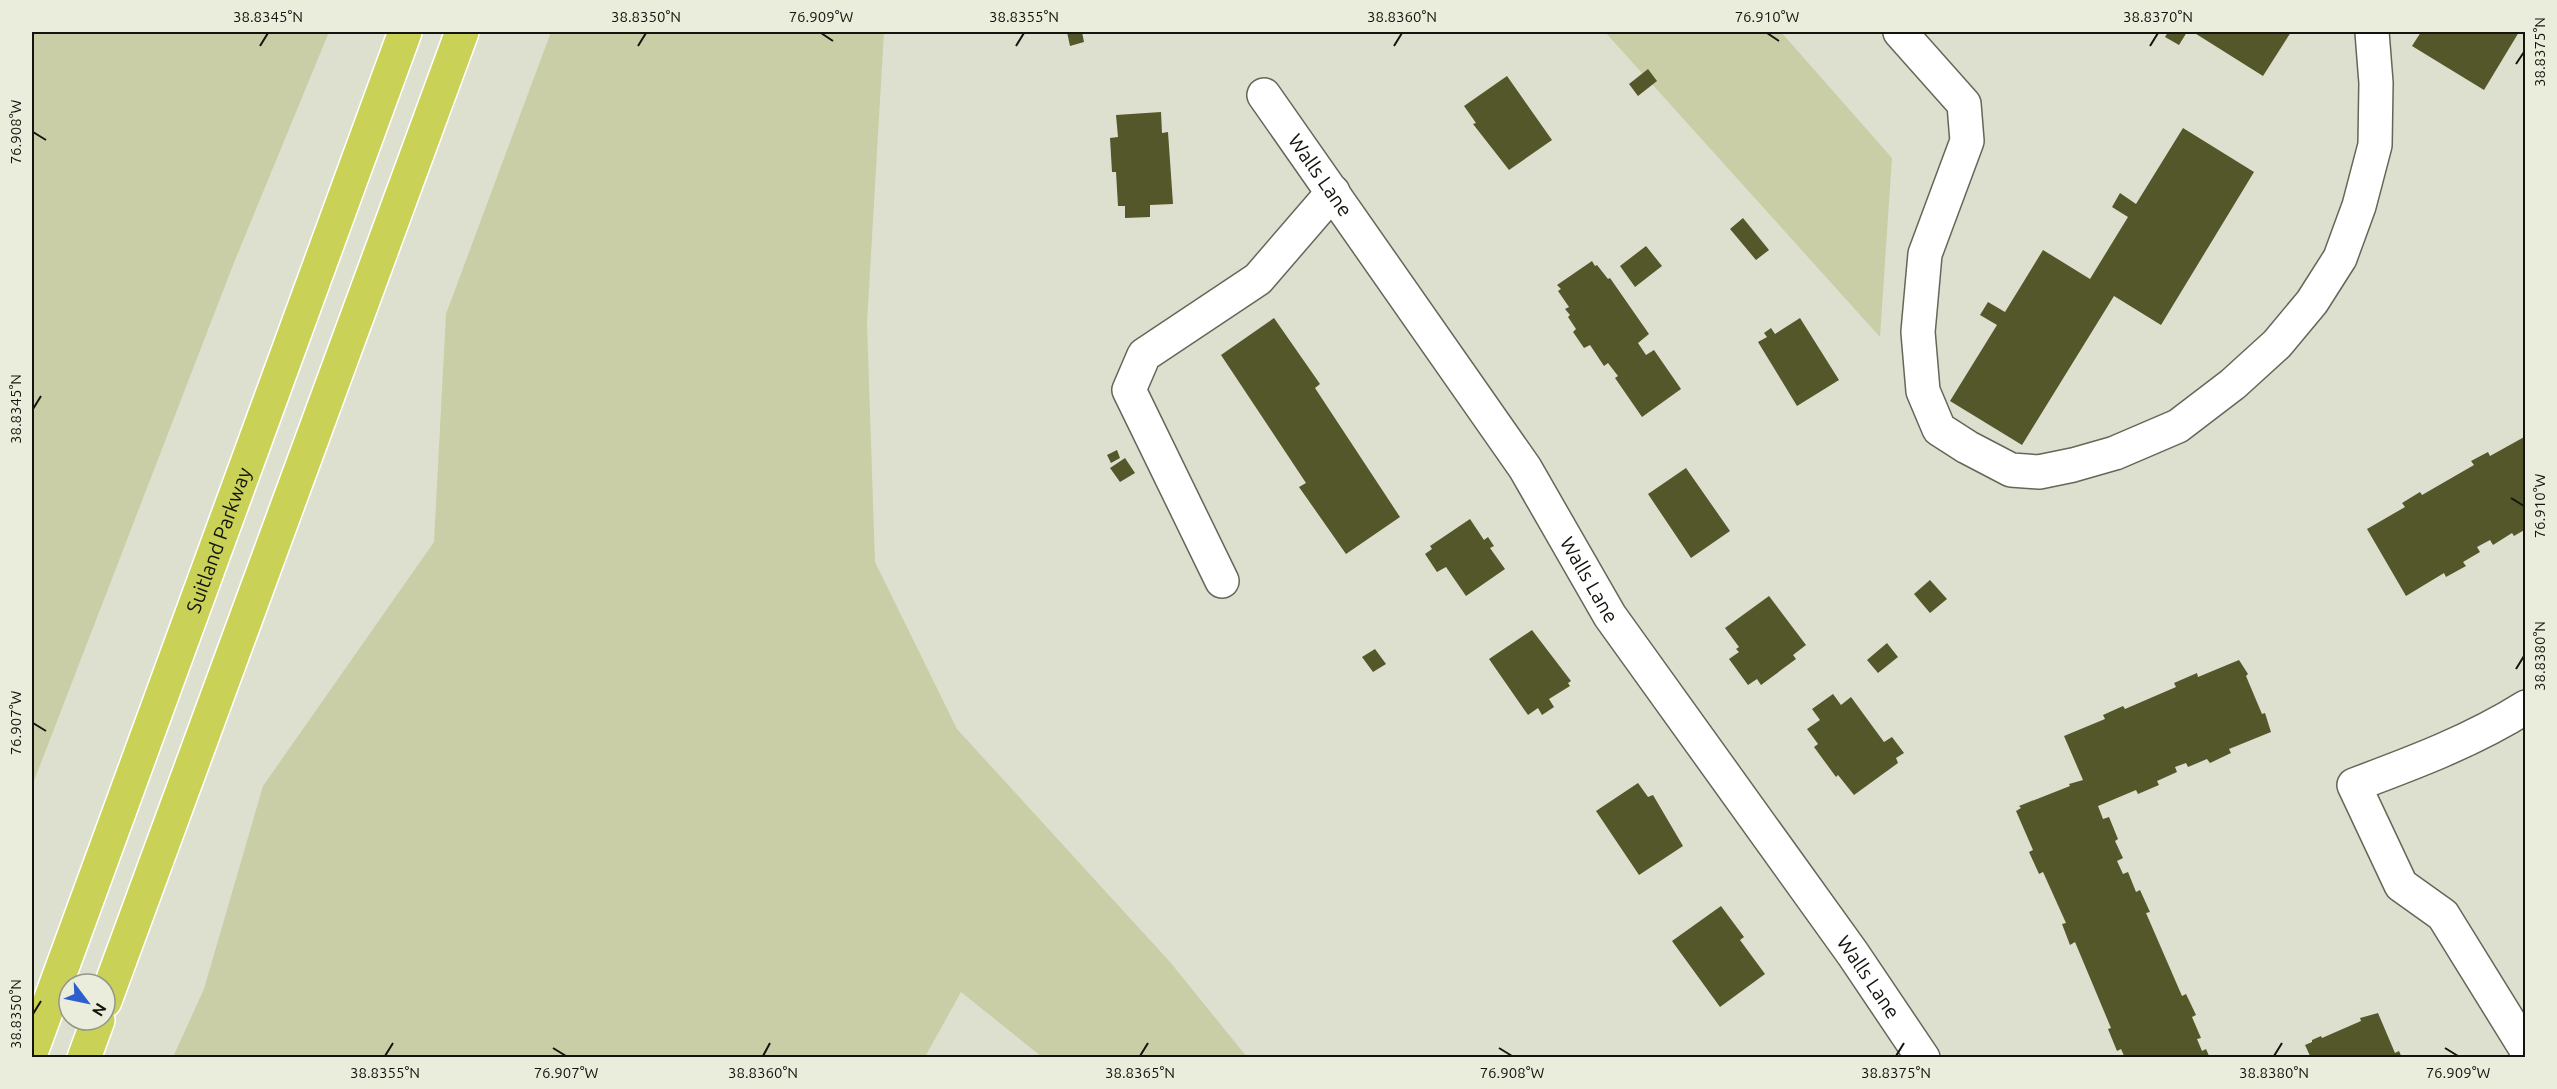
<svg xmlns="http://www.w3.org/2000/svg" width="2557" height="1089" font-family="Ubuntu,sans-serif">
<rect width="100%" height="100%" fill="#dee0cf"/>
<path fill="#c9cea6" d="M32,32h297l-96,233 -201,521z
M551,32h333l-17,291 8,239 82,167 213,233 77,95h-205l-81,-65 -36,65h-752l31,-68 59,-203 171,-244 12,-228z
M1605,32h176l111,126 -12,179z"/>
<path fill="#54572a" d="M1067,32h15l2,10 -14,4z
M2168,32h19l-8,13 -14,-8z
M2193,32h98l-28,44z
M2421,32h98l-35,58 -72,-44z
M1648,69l9,12 -19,15 -9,-12z
M1507,76l45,64 -43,30 -36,-46 3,-1 -12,-17z
M1161,112l1,21 6,-1 5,72 -23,1v12l-25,1v-12h-7l-2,-34h-4l-2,-34 8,-1 -2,-22z
M2183,128l71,44 -93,153 -47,-29 -92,149 -72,-44 47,-76 -17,-10 8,-13 17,10 38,-62 47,29 38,-62 -16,-10 8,-14 16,11z
M1743,218l26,32 -13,10 -26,-31z
M1646,246l16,20 -27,21 -15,-21z
M1592,261l3,5 2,-1 11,14 2,-1 39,56 -11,9 8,12 8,-5 27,39 -39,28 -27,-39 3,-2 -10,-13 -4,3 -14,-21 -6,3 -11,-16 3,-3 -8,-12 2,-2 -5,-6 4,-2 -11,-16 3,-2 -4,-4z
M1274,318l46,66 -5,4 85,129 -54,37 -47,-67 7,-4 -85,-128z
M1800,318l39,62 -42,26 -39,-64 9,-5 -3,-4 7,-5 4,6z
M2526,436v93l-12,7 -2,-3 -19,12 -3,-5 -13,7 3,5 -17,10 3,4 -20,11 -2,-4 -38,23 -39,-67 38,-22 -3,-4 18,-11 2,3 52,-30 -3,-4 17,-9 2,4z
M1117,450l3,8 -9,5 -4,-8z
M1125,458l10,15 -15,9 -10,-14z
M1686,468l44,63 -39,27 -43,-64z
M1470,519l14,21 4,-3 6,9 -4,2 15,21 -39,27 -20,-29 -9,5 -12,-18 7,-5 -2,-3z
M1930,580l17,19 -17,14 -16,-19z
M1769,596l37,49 -13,10 3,4 -35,26 -4,-6 -9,6 -19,-26 10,-7 -3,-3 3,-2 -14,-19z
M1532,630l39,51 -3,2 2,3 -21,13 5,8 -12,8 -4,-7 -10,7 -39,-56z
M1887,643l11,14 -20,16 -11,-13z
M1375,649l11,15 -13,8 -11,-15z
M2239,660l9,14 -2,2 16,38 3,-1 6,19 -42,17 2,4 -21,10 -3,-4 -19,8 -2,-4 -11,4 2,5 -20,9 2,4 -21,9 -2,-4 -38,16 5,13 6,-2 9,22 -3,2 8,17 -6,3 6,13 5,-2 8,20 4,-2 10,22 -4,1 36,83 4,-2 10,21 -4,2 9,21 -4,1 5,12 4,-2 4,9h-85l-4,-9 -4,2 -9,-22 3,-1 -36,-86 -5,3 -8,-21 4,-1 -23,-51 -4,2 -10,-22 4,-2 -17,-39 5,-3 -2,-2 51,-20 -1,-2 14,-4 -19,-44 41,-17 -2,-4 20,-9 2,3 51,-22 -2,-4 23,-10 1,4z
M1833,694l8,11 10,-8 33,45 8,-5 12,16 -8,5 2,5 -44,32 -16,-20 -2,2 -22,-30 4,-3 -11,-15 13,-9 -8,-11z
M1638,783l10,14 5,-2 30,51 -44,29 -43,-64z
M1721,906l23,31 -4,3 25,34 -45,33 -48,-66z
M2378,1013l17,40 4,-2 3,7h-91l-6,-13 7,-3v-2l9,-4 1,2 39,-17 -1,-3z"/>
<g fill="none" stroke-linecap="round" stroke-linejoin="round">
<g stroke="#646657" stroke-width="36">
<g id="minor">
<path d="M1900,32l64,72 3,37 -42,113 -7,78 5,59 16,38 28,18 44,23 28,2 34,-7 42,-12 63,-27 55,-42 44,-40 35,-42 28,-44 19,-52 16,-61 1,-62 -4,-51"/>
<path id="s1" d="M1264,95l261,373 85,148 243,338 70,104"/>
<path d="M1222,581l-93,-191 15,-35 114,-76 75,-87"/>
<path d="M2526,707c-54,34 -113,56 -172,78l47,100 42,30 83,134"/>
</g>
</g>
<g stroke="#fff" stroke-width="36">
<g id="highway">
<path d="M105,1001l357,-969"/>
<path id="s2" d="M32,1050l373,-1018"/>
<path d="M84,1058l14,-38"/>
</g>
</g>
<use href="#minor" stroke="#fff" stroke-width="33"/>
<use href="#highway" stroke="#c9d256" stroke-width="33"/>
</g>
<path fill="none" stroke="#13140e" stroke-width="2" d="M821,33l12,8M1767,33l12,8M260,46l8,-13M638,46l8,-13M1016,46l8,-13M1394,46l8,-13M2150,46l8,-13M2516,64l8,-12M33,132l13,8M33,409l8,-13M2511,498l13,8M2516,669l8,-13M33,723l13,8M33,1014l8,-13M553,1048l13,8M1499,1048l13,8M2445,1048l13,8M385,1056l8,-13M763,1056l7,-13M1140,1056l8,-13M1896,1056l8,-13M2274,1056l8,-13"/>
<g text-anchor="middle" stroke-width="6" stroke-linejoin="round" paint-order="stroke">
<g font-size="20" fill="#13140e" stroke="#ebeddc">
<text dy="7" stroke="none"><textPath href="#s1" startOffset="98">Walls Lane</textPath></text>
<text dy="7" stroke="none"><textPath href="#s2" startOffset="543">Suitland Parkway</textPath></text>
<text dy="7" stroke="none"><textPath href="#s1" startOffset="584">Walls Lane</textPath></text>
<text dy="7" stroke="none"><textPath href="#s1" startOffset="1070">Walls Lane</textPath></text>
</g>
</g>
<rect width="2557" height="1089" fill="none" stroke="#ebeddc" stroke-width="66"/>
<g transform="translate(87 1002) rotate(122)"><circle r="28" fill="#ebeddc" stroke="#95968a" stroke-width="1.5"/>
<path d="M0-4.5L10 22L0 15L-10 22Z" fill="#2c5ecd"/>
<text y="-9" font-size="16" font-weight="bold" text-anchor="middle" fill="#13140e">N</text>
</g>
<rect x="33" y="33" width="2491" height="1023" fill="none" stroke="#13140e" stroke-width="2"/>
<g font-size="15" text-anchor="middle" fill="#13140e">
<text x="268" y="22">38.8345°N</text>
<text x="646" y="22">38.8350°N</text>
<text x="821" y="22">76.909°W</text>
<text x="1024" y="22">38.8355°N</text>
<text x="1402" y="22">38.8360°N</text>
<text x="1767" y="22">76.910°W</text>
<text x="2158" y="22">38.8370°N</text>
<text transform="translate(2540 52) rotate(-90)" y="5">38.8375°N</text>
<text transform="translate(16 132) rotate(-90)" y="5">76.908°W</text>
<text transform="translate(16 409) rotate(-90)" y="5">38.8345°N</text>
<text transform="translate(2540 506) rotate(-90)" y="5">76.910°W</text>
<text transform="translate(2540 656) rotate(-90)" y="5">38.8380°N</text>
<text transform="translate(16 723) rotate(-90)" y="5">76.907°W</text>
<text transform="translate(16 1014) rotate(-90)" y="5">38.8350°N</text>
<text x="385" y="1078">38.8355°N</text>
<text x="566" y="1078">76.907°W</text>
<text x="763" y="1078">38.8360°N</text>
<text x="1140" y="1078">38.8365°N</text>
<text x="1512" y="1078">76.908°W</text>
<text x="1896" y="1078">38.8375°N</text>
<text x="2274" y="1078">38.8380°N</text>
<text x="2458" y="1078">76.909°W</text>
</g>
</svg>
